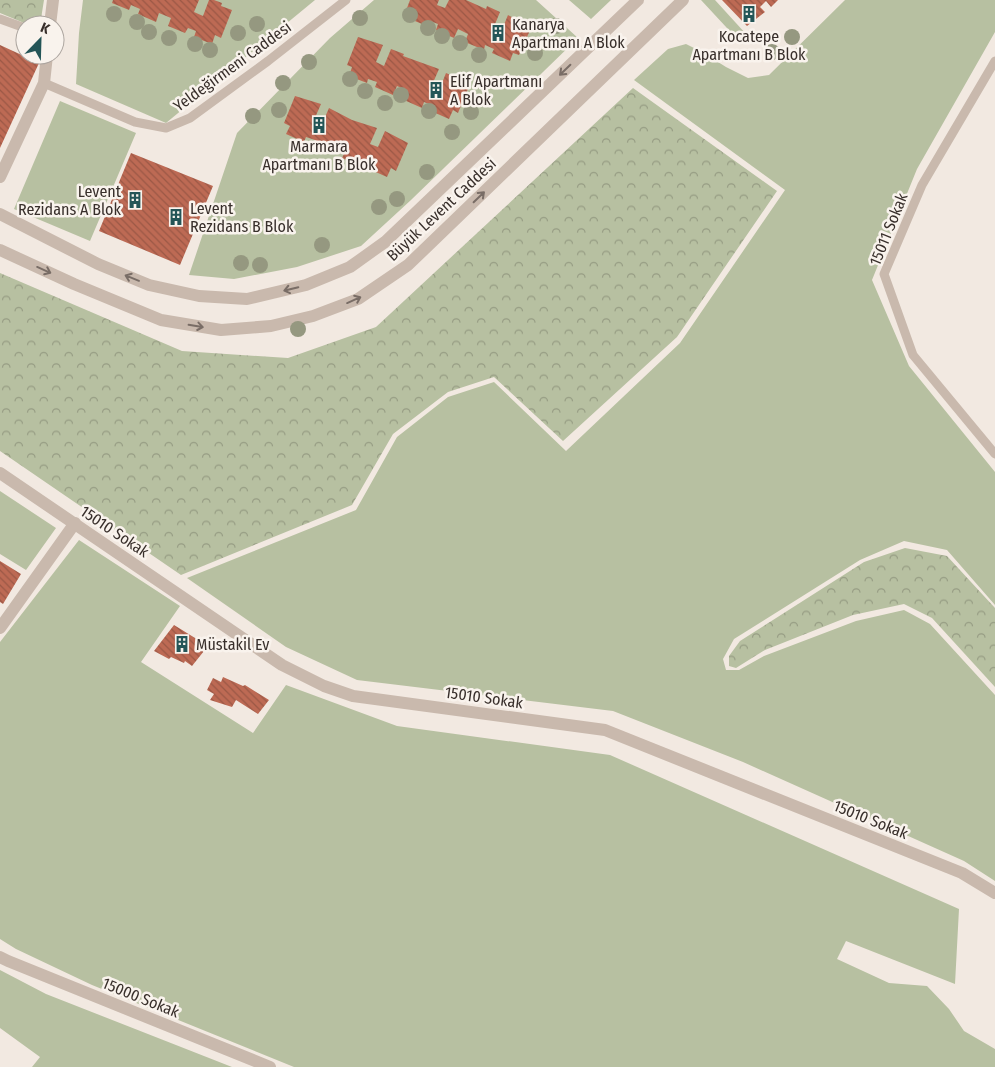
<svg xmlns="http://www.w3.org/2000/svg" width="995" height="1067" font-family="'Fira Sans Condensed',sans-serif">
<defs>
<pattern id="forest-crowns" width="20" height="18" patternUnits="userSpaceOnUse" patternTransform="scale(1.25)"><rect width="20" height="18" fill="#b7c0a1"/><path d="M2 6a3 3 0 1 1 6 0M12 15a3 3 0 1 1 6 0" fill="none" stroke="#969c83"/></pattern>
<pattern id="building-back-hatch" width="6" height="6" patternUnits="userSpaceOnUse" patternTransform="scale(1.25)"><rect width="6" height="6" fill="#bd6a54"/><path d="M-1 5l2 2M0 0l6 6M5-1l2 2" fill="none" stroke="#9b5846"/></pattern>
</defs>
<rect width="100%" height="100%" fill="#f2e9e1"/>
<path fill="#b7c0a1" d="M83,0h232l-149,123 -90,-39 3,-51z
M374,0h162l42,38 -167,162 -50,46 -64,21 -63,12 -45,-4 48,-142 93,-95z
M569,0h42l-20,19z
M701,0h14l31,34 -7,7z
M845,0h150v32l-78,137 -45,111 37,86 86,106v133l-48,-55 -43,-9 -44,19 -126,79 -11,20 3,11h13l25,-14 92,-35 48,-11 26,14 65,71v186l-31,-20 -221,-99 -130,-51 -256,-31 -71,-33 -99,-69 169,-68 41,-73 51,-40 46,-15 72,69 114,-108 105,-153 -151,-110 34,-31 18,-5 16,8 24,15 22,11 21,-3z
M60,101l76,32 -46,108 -76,-32z
M0,491l56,37 -30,42 -26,-16z
M79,540l101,66 -39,56 112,71 33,-48 111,41 213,29 349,154 -4,75 -109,-43 -9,18 52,24 38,3 22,23 15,22 31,18v18h-701l-202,-82 -76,-36 -16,-10v-297z
M0,970l46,24 186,73h-200l8,-10 -40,-29z"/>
<path fill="url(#forest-crowns)" d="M0,0h44l-4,25h-11l-29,-12z
M633,88l144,103 -100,146 -114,104 -69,-64 -46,15 -55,42 -41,71 -171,70 -181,-124v-178l182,78 106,7 88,-31z
M905,548l42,8 48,52v79l-63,-69 -28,-14 -51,11 -88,35 -29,18 -7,-2v-10l11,-15 124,-79z"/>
<path fill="url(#building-back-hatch)" d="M113,0h86l-5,12 9,4 6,-16h5l8,3 -1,3 11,4 -11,28 -6,-3 -3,9 -18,-7 2,-6 -8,-3 -3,5 -17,-7 3,-8 -12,-5 -3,9 -18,-8 2,-5 -9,-4 -2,5 -17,-7z
M410,0h29l-2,5 8,3 4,-8h17l20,9 1,-3 13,6 -7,17 8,3 7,-17 23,13 -12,27 -6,-2 -3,8 -18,-8 2,-4 -9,-4 -1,5 -19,-8 3,-8 -10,-5 -4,9 -18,-8 2,-6 -8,-3 -3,5 -17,-7 3,-8 -6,-3z
M722,0h56l-7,7 -5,-6 -6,6 5,5 -18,14z
M358,37l25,8 -7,17 8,4 7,-17 13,5 -1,2 36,13 -7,16 8,3 6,-15 24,11 -12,29 -5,-3 -4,9 -18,-8 2,-5 -4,-2 -5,-2 -2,6 -18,-8 4,-9 -11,-5 -4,9 -18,-8 2,-5 -9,-3 -1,4 -18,-7 3,-9 -5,-2z
M0,45l39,18 -39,85z
M295,96l26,8 -7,16 8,4 7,-16 23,12 25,8 -7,16 8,3 7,-16 23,12 -12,28 -5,-3 -4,9 -18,-8 2,-5 -5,-2 -4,-2 -2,6 -18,-8 4,-8 -11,-5 -4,8 -18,-7 2,-6 -9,-3 -2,5 -18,-8 4,-8 -6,-3z
M131,153l82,33 -33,79 -81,-34z
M0,561l21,13 -18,30 -3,-2z
M174,625l34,21 -16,20 -7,-5 -1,2 -13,-6 -2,2 -15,-8z
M223,677l20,9 2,-1 24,15 -11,14 -22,-14 -4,7 -22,-7 4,-6 -7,-4 6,-12 8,4z"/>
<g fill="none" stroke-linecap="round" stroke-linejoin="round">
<path stroke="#c9b9ad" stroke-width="9" d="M0,19l25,9
M995,61l-73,124 -38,89 29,81 82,99
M44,83l91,39 31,6 24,-10 78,-57 78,-61"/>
<path stroke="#c9b9ad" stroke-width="12" d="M50,25l3,-25
M0,177l44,-94 3,-28
M0,628l75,-105
M0,957l8,4 262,106"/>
<path stroke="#c9b9ad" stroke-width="12" d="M0,214l98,50 51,21 50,11 48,3 59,-14 44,-18 35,-25 253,-242
M0,250l74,34 87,36 60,10 50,-4 42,-10 45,-17 50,-34 275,-265
M0,473l282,192 42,21 29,10 252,34 357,143 33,20"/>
</g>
<g fill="#959880">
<circle cx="114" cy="14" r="8"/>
<circle cx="410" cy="15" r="8"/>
<circle cx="360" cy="18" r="8"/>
<circle cx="137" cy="22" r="8"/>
<circle cx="257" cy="24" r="8"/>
<circle cx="556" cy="26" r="8"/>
<circle cx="428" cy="28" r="8"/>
<circle cx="149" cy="32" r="8"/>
<circle cx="238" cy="33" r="8"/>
<circle cx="442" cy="36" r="8"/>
<circle cx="792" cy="37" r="8"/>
<circle cx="169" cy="38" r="8"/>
<circle cx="460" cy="43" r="8"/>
<circle cx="195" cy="44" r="8"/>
<circle cx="210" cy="50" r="8"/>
<circle cx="772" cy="52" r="8"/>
<circle cx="535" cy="53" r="8"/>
<circle cx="479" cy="55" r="8"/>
<circle cx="309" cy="62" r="8"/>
<circle cx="350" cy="79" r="8"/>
<circle cx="283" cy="83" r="8"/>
<circle cx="365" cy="91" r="8"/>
<circle cx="401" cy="95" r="8"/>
<circle cx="385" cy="103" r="8"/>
<circle cx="279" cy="110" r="8"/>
<circle cx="429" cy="111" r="8"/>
<circle cx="471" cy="112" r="8"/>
<circle cx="253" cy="116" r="8"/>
<circle cx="452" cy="132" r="8"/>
<circle cx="427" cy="172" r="8"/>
<circle cx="397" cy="199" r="8"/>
<circle cx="379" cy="207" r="8"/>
<circle cx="322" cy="245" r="8"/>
<circle cx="241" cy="263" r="8"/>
<circle cx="260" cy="265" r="8"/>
<circle cx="298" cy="329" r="8"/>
</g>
<defs><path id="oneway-shaft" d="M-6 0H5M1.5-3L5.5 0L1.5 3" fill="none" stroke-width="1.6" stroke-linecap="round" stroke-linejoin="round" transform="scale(1.25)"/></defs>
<g stroke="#796d66">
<use href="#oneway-shaft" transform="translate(565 70) rotate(136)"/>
<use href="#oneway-shaft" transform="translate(479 197) rotate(-44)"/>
<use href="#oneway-shaft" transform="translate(44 270) rotate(24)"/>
<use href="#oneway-shaft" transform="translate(132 278) rotate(-158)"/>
<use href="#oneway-shaft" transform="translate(291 289) rotate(167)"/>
<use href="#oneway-shaft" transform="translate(354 300) rotate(-24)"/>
<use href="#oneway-shaft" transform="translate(196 326) rotate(9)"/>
</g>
<defs>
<g id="building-bare" transform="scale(1.35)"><path d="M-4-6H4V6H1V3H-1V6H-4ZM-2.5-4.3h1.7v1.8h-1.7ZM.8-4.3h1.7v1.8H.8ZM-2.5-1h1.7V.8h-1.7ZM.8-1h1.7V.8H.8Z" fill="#245557" stroke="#f9f3ed" stroke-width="2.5" paint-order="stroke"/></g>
</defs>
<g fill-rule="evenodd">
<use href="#building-bare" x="749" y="14"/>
<use href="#building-bare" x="498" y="33"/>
<use href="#building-bare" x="436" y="90"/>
<use href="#building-bare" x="319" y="125"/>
<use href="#building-bare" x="135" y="200"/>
<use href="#building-bare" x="176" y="217"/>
<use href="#building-bare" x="182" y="644"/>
</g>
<g text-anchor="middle" stroke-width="5" stroke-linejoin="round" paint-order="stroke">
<g font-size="16" fill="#382f2b" stroke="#f9f3ed" text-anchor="start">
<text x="512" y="30">Kanarya<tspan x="512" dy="18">Apartmanı A Blok</tspan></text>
<text x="749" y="42" text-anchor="middle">Kocatepe<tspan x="749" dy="18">Apartmanı B Blok</tspan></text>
<text x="450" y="87">Elif Apartmanı<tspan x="450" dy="18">A Blok</tspan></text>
<text x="319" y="152" text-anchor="middle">Marmara<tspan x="319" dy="18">Apartmanı B Blok</tspan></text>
<text x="121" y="197" text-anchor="end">Levent<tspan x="121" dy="18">Rezidans A Blok</tspan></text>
<text x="190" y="214">Levent<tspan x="190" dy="18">Rezidans B Blok</tspan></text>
<text x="196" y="650">Müstakil Ev</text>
</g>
<g font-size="16" fill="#382f2b" stroke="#f9f3ed">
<text transform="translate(232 66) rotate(-36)" y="6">Yeldeğirmeni Caddesi</text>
<text transform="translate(441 209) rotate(-43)" y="6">Büyük Levent Caddesi</text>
<text transform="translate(888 229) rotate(-68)" y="6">15011 Sokak</text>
<text transform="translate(115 531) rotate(34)" y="6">15010 Sokak</text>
<text transform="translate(484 697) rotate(8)" y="6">15010 Sokak</text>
<text transform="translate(871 819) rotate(22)" y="6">15010 Sokak</text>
<text transform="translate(141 997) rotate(22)" y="6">15000 Sokak</text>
</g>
</g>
<g transform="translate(40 40) rotate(23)"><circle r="24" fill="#f9f3ed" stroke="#aca59f"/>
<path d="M0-4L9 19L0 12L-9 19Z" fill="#245557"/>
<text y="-8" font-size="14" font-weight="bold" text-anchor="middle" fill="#382f2b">K</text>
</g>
</svg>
